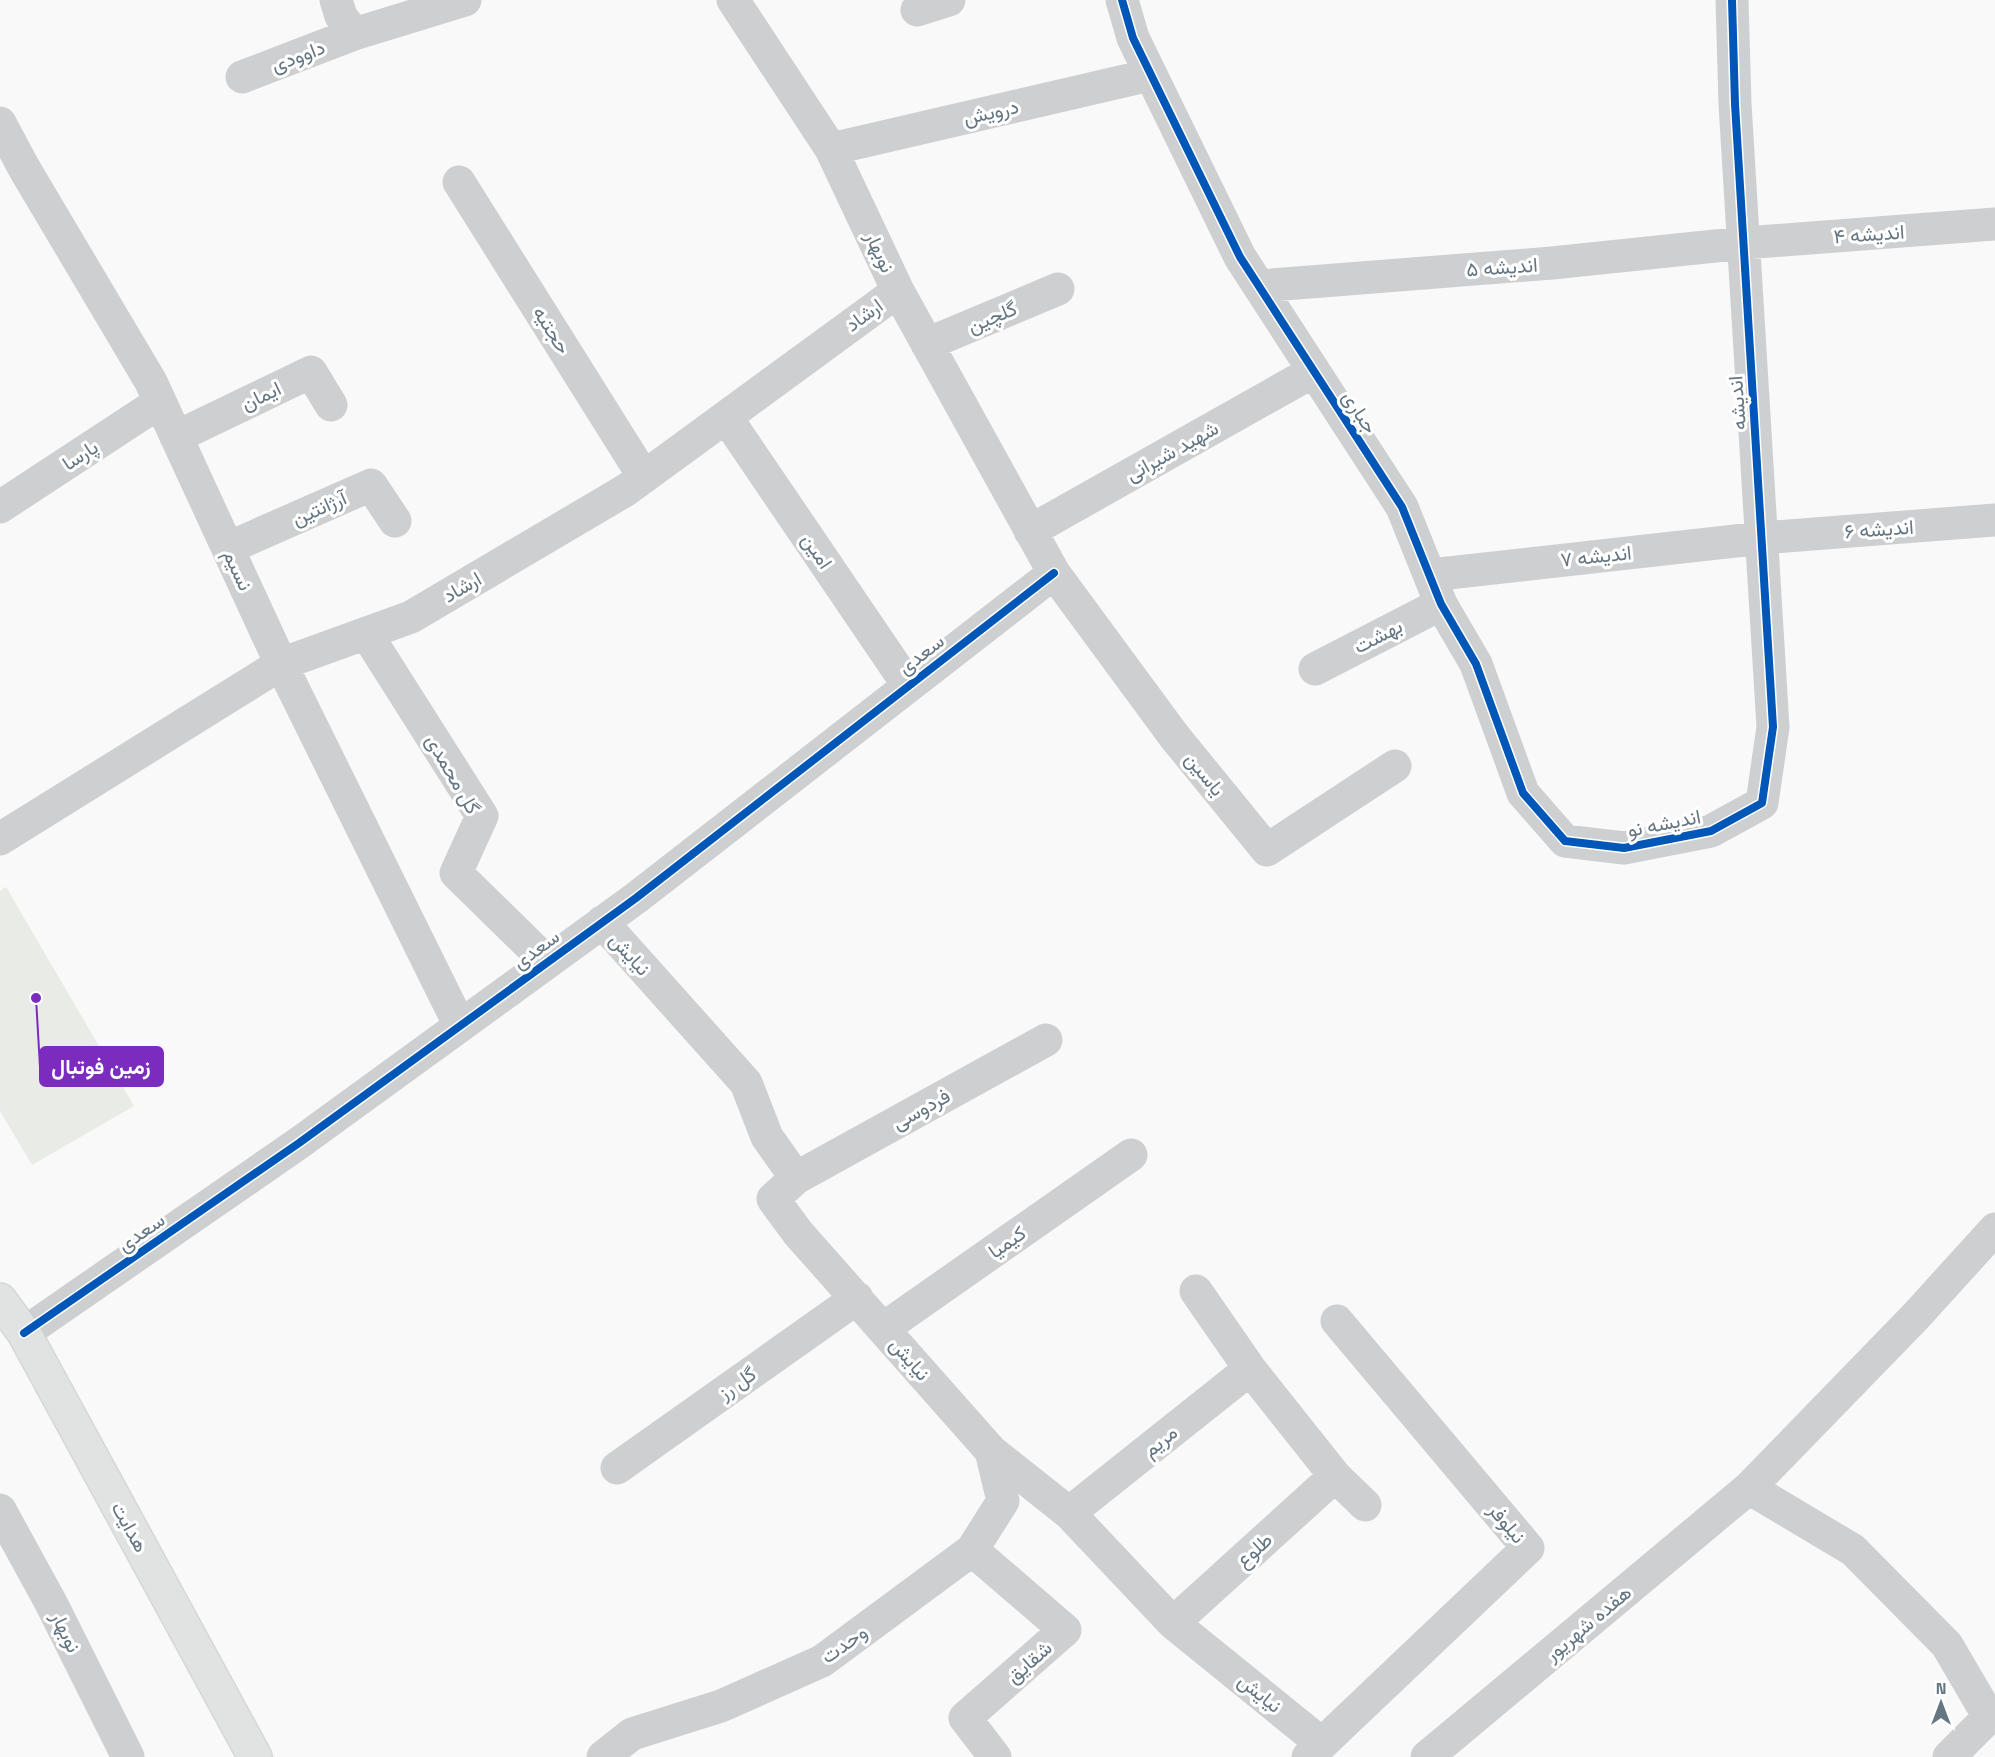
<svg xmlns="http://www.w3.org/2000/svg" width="1995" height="1757" font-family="'Space Grotesk',Vazirmatn,sans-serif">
<rect width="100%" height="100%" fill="#f9f9f9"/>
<path fill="#e8ebe6" d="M6,887l128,219 -102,59 -32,-54v-220z"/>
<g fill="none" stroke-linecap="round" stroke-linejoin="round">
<g stroke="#d5d6d7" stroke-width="36">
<path id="secondary" d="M0,1300l24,33 231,424"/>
</g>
<path stroke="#cecfd0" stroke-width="33" d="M336,0l5,16 13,18
M733,0l98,149 67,142 156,282 120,163 93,114 128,-84
M1122,0l11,38 107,219 162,250 39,97 35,60 47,129 42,48 59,7 87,-17 51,-28 11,-76 -38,-623 -3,-104
M917,10l32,-10
M242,77l112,-43 111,-34
M0,123l24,45 127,214 130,282 179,362
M831,149l319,-74
M459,182l185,295
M1259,286l293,-23 192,-20 251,-19
M927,344l131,-55
M726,417l182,268
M176,437l135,-65 20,33
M0,507l160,-105
M1030,531l284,-160
M228,548l143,-63 24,36
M1431,575l331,-37 233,-18
M366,633l116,183 -26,57 91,89
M1315,669l126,-65
M0,839l281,-175 130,-47 215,-127 272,-199
M602,922l144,161 21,54 29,41 -23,21 25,34 193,218 78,62 104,110 148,120
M796,1178l250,-138
M1196,1291l54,78 85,107 30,29
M884,1328l247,-173
M24,1333l275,-190 337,-245 418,-325
M617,1468l240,-170
M1749,1488l104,62 94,95 42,72
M0,1510l51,93 77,154
M1069,1513l181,-144
M972,1550l93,80 -100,88 30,39
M1173,1623l162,-147
M603,1757l29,-23 89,-28 101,-45 150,-111 31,-49 -12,-50
M1308,1757l220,-209 -191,-227
M1427,1757l322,-269 167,-172 79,-87
M1949,1757l46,-46"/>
<use href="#secondary" stroke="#e1e2e2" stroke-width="33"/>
<g stroke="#fff" stroke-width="11">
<path id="cycleway" d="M1122,0l11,38 107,219 162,250 39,97 35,60 47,129 42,48 59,7 87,-17 51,-28 11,-76 -38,-623 -3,-104
M24,1333l275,-190 337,-245 418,-325"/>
</g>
<use href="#cycleway" stroke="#0057b8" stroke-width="8"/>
</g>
<g text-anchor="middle" stroke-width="6" stroke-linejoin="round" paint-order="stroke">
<g font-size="20" fill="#657683" stroke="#fff">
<text transform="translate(298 56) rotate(-21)" y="7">داوودی</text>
<text transform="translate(991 112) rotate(-13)" y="7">درویش</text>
<text transform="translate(1869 234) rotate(-4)" y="7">اندیشه ۴</text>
<text transform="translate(880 252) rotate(65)" y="7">نوبهار</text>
<text transform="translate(1502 267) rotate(-4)" y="7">اندیشه ۵</text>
<text transform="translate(864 315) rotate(-36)" y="7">ارشاد</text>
<text transform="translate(992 317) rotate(-23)" y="7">گلچین</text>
<text transform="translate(552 330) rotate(58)" y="7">حجتیه</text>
<text transform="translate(261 396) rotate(-26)" y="7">ایمان</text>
<text transform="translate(1737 403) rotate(-94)" y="7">اندیشه</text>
<text transform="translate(1360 412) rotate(57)" y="7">جباری</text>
<text transform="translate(1172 451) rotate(-29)" y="7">شهید شیرانی</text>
<text transform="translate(80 455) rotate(-33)" y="7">پارسا</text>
<text transform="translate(319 508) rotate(-24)" y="7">آرژانتین</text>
<text transform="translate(1879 529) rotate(-4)" y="7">اندیشه ۶</text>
<text transform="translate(817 551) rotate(56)" y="7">امین</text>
<text transform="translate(1596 556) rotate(-6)" y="7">اندیشه ۷</text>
<text transform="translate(238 570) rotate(65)" y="7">نسیم</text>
<text transform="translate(462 587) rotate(-30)" y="7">ارشاد</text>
<text transform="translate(1378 636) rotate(-27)" y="7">بهشت</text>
<text transform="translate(921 654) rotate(-38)" y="7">سعدی</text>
<text transform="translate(453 774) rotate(60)" y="7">گل محمدی</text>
<text transform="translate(1205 774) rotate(51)" y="7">یاسین</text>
<text transform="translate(1664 823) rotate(-11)" y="7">اندیشه نو</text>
<text transform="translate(536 949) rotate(-36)" y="7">سعدی</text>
<text transform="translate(630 954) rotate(48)" y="7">نیایش</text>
<text transform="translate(921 1109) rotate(-29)" y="7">فردوسی</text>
<text transform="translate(141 1232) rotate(-35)" y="7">سعدی</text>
<text transform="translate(1007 1242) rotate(-35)" y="7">کیمیا</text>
<text transform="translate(910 1359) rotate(49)" y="7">نیایش</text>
<text transform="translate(737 1383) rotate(-35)" y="7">گل رز</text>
<text transform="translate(1160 1441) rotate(-39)" y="7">مریم</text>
<text transform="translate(1507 1523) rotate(50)" y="7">نیلوفر</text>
<text transform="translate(130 1527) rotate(61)" y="7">هدایت</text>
<text transform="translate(1254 1550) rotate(-42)" y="7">طلوع</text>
<text transform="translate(1588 1623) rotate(-40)" y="7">هفده شهریور</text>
<text transform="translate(66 1632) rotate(64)" y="7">نوبهار</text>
<text transform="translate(844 1644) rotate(-35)" y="7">وحدت</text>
<text transform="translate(1029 1662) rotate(-41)" y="7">شقایق</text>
<text transform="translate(1260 1693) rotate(39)" y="7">نیایش</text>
</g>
</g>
<path fill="none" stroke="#7b2cbf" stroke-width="2" d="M36 998L40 1067"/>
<circle fill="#7b2cbf" stroke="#fff" stroke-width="2" cx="36" cy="998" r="6"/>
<rect fill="#7b2cbf" stroke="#7b2cbf" stroke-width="2" x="40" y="1047" width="123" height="39" rx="6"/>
<g font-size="21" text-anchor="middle" font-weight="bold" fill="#fff">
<text x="101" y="1074">زمین فوتبال</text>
</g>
<g transform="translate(1941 1703)" stroke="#ffffff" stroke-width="4.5" paint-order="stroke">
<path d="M0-4.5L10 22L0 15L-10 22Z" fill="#657683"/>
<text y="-9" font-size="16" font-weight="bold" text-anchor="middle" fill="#657683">N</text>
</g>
</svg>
